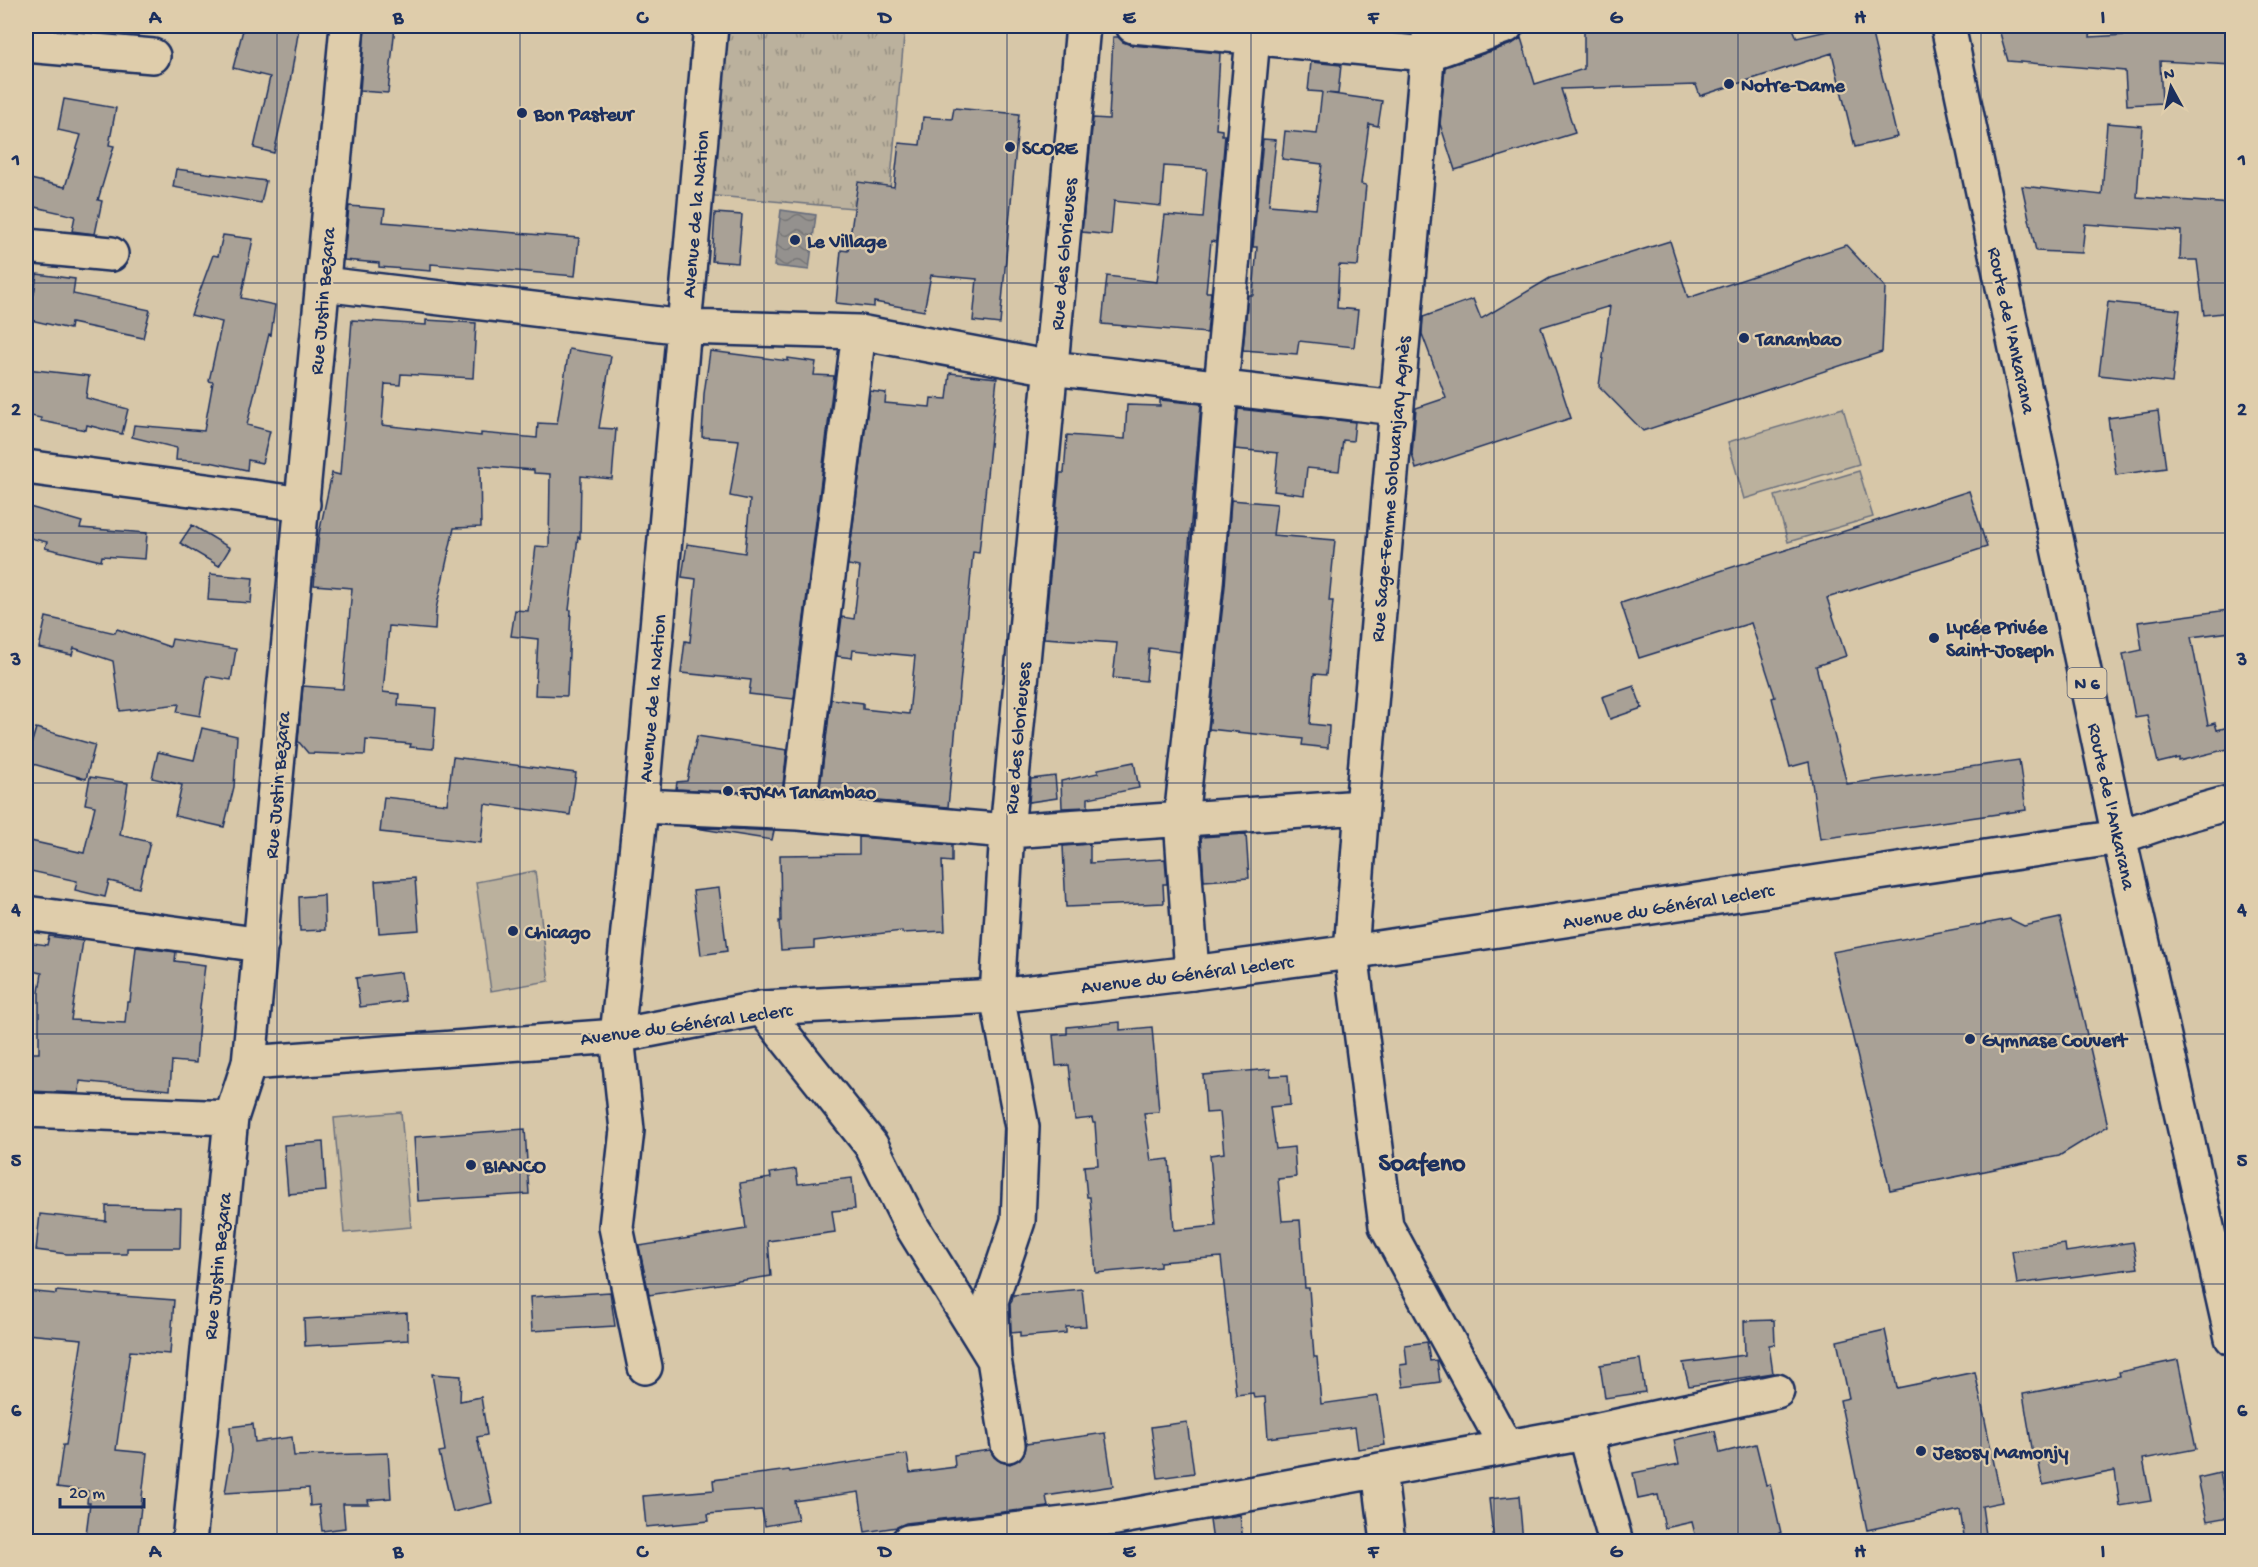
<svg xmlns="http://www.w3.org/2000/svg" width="2258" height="1567" font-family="'Gochi Hand',sans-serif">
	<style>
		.park { fill: url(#park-tufts); stroke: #6b707e; stroke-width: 1.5 }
		.pitch { fill: #bbb19d; stroke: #6b707e; stroke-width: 1.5 }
		.water { fill: url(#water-waves); stroke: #646a7b; stroke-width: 1.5 }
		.building { fill: #a9a196; stroke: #1b2f5e; stroke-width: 1.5 }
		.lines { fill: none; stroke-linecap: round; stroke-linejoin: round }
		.minor-casing { stroke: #1b2f5e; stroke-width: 38 }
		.major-casing { stroke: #1b2f5e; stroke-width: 38 }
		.minor { stroke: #dfcdab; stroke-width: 33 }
		.major { stroke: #dfcdab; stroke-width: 33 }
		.grid { fill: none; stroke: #1b2f5e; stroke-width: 1.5; stroke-opacity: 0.55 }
		.poi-dot { fill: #1b2f5e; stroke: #dfcdab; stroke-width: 2 }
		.labels { text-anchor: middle; stroke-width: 4.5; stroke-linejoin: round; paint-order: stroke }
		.shield { fill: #dfcdab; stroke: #565e75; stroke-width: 1.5 }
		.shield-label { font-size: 18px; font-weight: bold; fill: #1b2f5e }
		.poi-label { font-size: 20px; font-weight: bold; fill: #1b2f5e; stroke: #dfcdab; text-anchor: start }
		.street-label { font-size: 20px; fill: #1b2f5e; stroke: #dfcdab }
		.district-label { font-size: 26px; font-weight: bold; fill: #1b2f5e; stroke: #dfcdab }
		.neatline { fill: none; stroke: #1b2f5e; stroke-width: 2 }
		.grid-label { font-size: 20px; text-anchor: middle; font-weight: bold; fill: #1b2f5e }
	</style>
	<defs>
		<pattern id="park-tufts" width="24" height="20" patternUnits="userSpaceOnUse" patternTransform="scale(1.5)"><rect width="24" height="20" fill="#bbb19d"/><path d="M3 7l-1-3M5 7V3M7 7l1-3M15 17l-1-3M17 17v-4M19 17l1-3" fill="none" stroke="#979083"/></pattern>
		<pattern id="water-waves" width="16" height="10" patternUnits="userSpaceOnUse" patternTransform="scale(1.5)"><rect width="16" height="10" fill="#94918e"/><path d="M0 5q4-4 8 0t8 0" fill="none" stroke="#787777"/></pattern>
	</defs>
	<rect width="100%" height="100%" fill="#d7c7a8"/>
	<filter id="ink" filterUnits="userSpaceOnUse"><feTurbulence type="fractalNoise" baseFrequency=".0167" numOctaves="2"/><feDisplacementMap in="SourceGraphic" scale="12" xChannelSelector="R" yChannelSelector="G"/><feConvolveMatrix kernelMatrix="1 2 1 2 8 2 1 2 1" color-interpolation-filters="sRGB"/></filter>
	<g filter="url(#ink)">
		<path class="park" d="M719 26H905L888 211 704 195Z"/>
		<path class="pitch" d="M1843 408 1859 464 1744 499 1728 442Z
			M1859 471 1873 517 1788 542 1775 496Z
			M535 871 549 981 491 991 476 882Z
			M401 1112 411 1227 344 1233 334 1118Z"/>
		<path class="water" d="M781 210 816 215 809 270 774 266Z"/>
		<path class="building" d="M244 26H264L281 29 282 26 299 28 290 82 274 153 254 148 270 77 233 68Z
			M365 26H395L388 93 360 91Z
			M1584 26H1792L1797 38 1849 26H1870L1897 137 1855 147 1832 53 1700 96 1696 85 1561 89 1575 133 1455 170 1440 124 1445 67 1512 44 1521 38 1535 84 1584 69Z
			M1998 26H2091L2090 37 2199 31 2198 26H2232V65L2160 61 2162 103 2127 105 2125 71 2008 61Z
			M1113 37H1118L1123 42 1131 45 1220 53 1216 129 1222 130V135H1225L1216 242 1211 241 1206 292H1211L1207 333 1102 324 1107 276 1157 282 1165 215 1203 218 1207 169 1164 166 1161 206 1114 201 1111 235 1082 232 1093 118 1109 119Z
			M1311 62 1341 65 1338 94 1326 93 1382 101 1378 126 1369 124 1361 184 1366 185 1358 266 1339 265 1337 308 1358 310 1354 347 1299 341 1297 354 1243 350 1248 295H1253L1257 247H1253L1263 139 1276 140 1269 205 1316 209 1322 164 1282 159 1285 131 1317 134 1322 92 1308 91Z
			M64 99 116 108 109 145 114 146 98 200 102 201 95 234 72 231 75 216 26 205V178L65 187 81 135 58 130Z
			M954 108 1019 114 1000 324 973 321 977 279 931 275 924 311 874 302V307L836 303 841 250 848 251 858 182 894 187 899 143 920 145 923 117 952 119Z
			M2107 123 2142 126 2137 197 2232 204V244L2225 245 2232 312 2204 315 2197 260H2180L2181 231 2085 224 2082 253 2036 251 2022 186 2102 195Z
			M176 169 266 181 261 203 173 187Z
			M349 206 385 209 383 222 579 238 575 276 431 264V271L379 267V263L344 260Z
			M715 213 742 215 738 263 712 261Z
			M223 235 253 239 241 298 275 305 271 335 269 334 247 425 270 431 262 463 248 460 247 470 210 462 176 460 177 448 132 437 134 425 204 431 213 382 209 381 222 322 191 315 213 255 218 256Z
			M1670 241 1688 298 1846 245 1885 287 1882 352 1643 431 1599 386 1610 306 1541 327 1571 418 1416 469 1412 454 1416 408 1446 398 1422 334 1423 317 1473 299 1481 319 1550 278Z
			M37 274 75 279 73 294 150 310 143 338 71 323 70 329 26 319V292L34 294Z
			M2108 302 2180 310 2172 383 2099 375Z
			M352 320 426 325V320L476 323 473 378 401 374 400 385 385 384 382 425 481 436V433L537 438 538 423 557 424 569 349 611 356 599 428 616 429 612 479 581 476 580 538 578 537 569 610H571L567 696 535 695 538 639 511 636 515 610 528 611 536 546 549 547 550 474 534 473V470L480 466 481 527 454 528 436 609 435 630 389 626 383 692 399 694 398 705 436 708 433 749 410 747 411 744 366 740 365 755 308 753 298 741 303 686 343 689 352 588 314 585 319 534 332 473 340 475Z
			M710 351 788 361V358L816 362 814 375 834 376 794 699 749 694 751 680 681 673 685 641 690 642 696 579 682 577 687 544 745 553 750 500 730 496 739 440 702 437 704 394Z
			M26 369 89 376 86 398 128 409 122 434 87 425 86 430 41 421V418L26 415Z
			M950 373 997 378 979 553 973 552 948 807 819 796 831 699 863 703V709L909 714 915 656 853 650 852 658 837 656 842 617 854 619 860 567 848 565 870 391 886 393 885 403 930 407 931 398 947 399Z
			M1160 400 1201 404 1180 652 1149 648 1146 681 1113 678 1117 643 1044 638 1060 473H1064L1067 435 1125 439 1127 405 1160 406Z
			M1238 409 1355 422 1353 441 1343 440 1339 471 1307 468 1304 495 1274 491 1278 453 1235 449Z
			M2158 411 2166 468 2116 475 2108 418Z
			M1969 491 1987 547 1827 598 1846 656 1816 666 1847 784 2019 760 2026 810 1820 839 1809 762 1790 767 1772 698 1775 697 1751 623 1639 658 1621 603Z
			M1231 500 1277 504 1273 535 1335 540 1329 601H1333L1326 675 1314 674 1310 724 1329 726 1328 748 1302 745 1303 739 1209 729 1225 586Z
			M26 506 82 522 80 528 147 533 145 559 102 556 101 561 45 548 47 542 26 537Z
			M192 525 230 548 219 566 180 543Z
			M210 574 253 578 251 603 208 600Z
			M2228 610 2231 632 2191 637 2208 725 2215 723 2217 730 2232 726V748L2179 761V758L2158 763 2147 715 2135 717 2123 654 2142 650 2138 622Z
			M46 617 115 633 117 629 170 647 172 639 236 649 231 680 207 676 200 716 177 712 179 704 120 711 113 661 74 648 72 655 39 648Z
			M1634 686 1642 708 1610 719 1602 697Z
			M36 728 95 745 86 779 26 762Z
			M202 728 237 736 234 787 224 827 175 816 182 785 152 778 158 752 194 760Z
			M697 736 787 750 782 794 676 789 677 782 687 781Z
			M453 757 576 773 570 815 485 804 481 843 380 832 384 797 447 804Z
			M1134 762 1139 788 1088 798V807L1062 808 1061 781 1098 773V769Z
			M1055 776 1057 798 1029 802 1031 779Z
			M90 777 128 783 120 835 150 842 139 888 109 881 105 897 75 890 77 881 26 870V840L84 853 95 806 85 804Z
			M689 827 774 831 772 840Z
			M1246 834 1249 878 1204 881 1201 837Z
			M859 837 952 845V862L942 861 945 931 902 933V931L814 941V948L781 950 779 921H781L780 855 859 854Z
			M1090 844V863L1165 859 1167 884H1163L1164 903 1066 907 1063 846Z
			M415 878 419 930 379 933 375 881Z
			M719 888 727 951 701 955 693 891Z
			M324 895 325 930 300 931 299 897Z
			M2060 918 2108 1126 2059 1156 1890 1190 1832 952 2010 919 2024 926Z
			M49 936 83 941 71 1020 125 1023 127 1002H130L136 947 176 952 175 961 205 965 200 1007 196 1063 172 1061 170 1090 80 1081 79 1093 27 1091 29 1053H39V992L42 973 26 970V942L47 945Z
			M401 972 405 1001 360 1007 356 978Z
			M1120 1022V1030L1152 1027 1159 1112 1144 1113 1151 1161 1169 1159 1174 1230 1216 1226 1210 1155 1224 1153 1220 1112 1206 1113 1203 1075 1270 1069V1076L1288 1075 1290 1105 1270 1107 1276 1149 1294 1147 1296 1177 1278 1179 1282 1221 1300 1220 1305 1288H1309L1314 1357H1317L1321 1404 1378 1396 1385 1445 1358 1449 1355 1427 1268 1438 1265 1397 1254 1398 1253 1393 1236 1395 1221 1257 1160 1262V1267L1096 1273 1090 1197H1087L1084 1166 1098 1165 1095 1123H1093L1092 1118 1075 1120 1069 1065 1056 1066 1053 1035 1067 1034V1027Z
			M525 1129 529 1194 418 1201 414 1137Z
			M323 1142 326 1191 288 1194 284 1145Z
			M796 1169 798 1184 852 1178 855 1209 832 1211 835 1232 768 1241 771 1276 649 1295 639 1246 746 1229 740 1183 771 1178 770 1173Z
			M106 1206 181 1208 180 1248H127V1254H67L36 1250 40 1214 106 1221Z
			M2133 1242 2138 1268 2017 1284 2012 1251 2065 1244 2066 1252Z
			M1082 1289 1086 1326 1066 1327V1333L1020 1337V1332L1011 1333 1010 1304 1012 1301 1013 1295Z
			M26 1291 56 1294V1291L174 1300 170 1354 130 1351 116 1450 147 1453 137 1542H85L90 1503H87L88 1491 57 1487 63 1445H66L82 1339 26 1334Z
			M610 1292 615 1326 532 1331 530 1297Z
			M407 1313 408 1340 305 1346 304 1319Z
			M1774 1320 1775 1344 1769 1345 1773 1373 1689 1386 1683 1363 1745 1355 1744 1321Z
			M1885 1330 1897 1388 1975 1372 2002 1502 1982 1506 1987 1542H1965L1960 1510 1867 1530 1840 1400 1849 1398 1837 1341Z
			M1427 1342 1430 1361 1437 1360 1440 1382 1403 1387 1400 1365 1407 1364 1405 1345Z
			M1640 1359 1645 1392 1605 1398 1600 1365Z
			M2178 1360 2196 1449 2143 1459 2151 1501 2120 1506 2115 1471 2043 1485 2038 1459 2033 1454 2023 1394 2120 1376 2119 1372Z
			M432 1374 461 1376 460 1401 481 1397 487 1435 477 1437 492 1503 453 1512 439 1452 445 1451Z
			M1187 1422 1194 1473 1158 1478 1151 1427Z
			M253 1424 255 1442 292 1437 294 1456 388 1453 391 1498 368 1500 369 1504H343L345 1528 322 1531 319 1505 310 1506 309 1488 225 1493 232 1451 230 1427Z
			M1715 1431 1720 1453 1756 1444 1766 1485 1770 1484 1781 1533 1739 1542H1697L1692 1522 1665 1528 1658 1495 1638 1499 1633 1473 1679 1464 1674 1440Z
			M1105 1433 1113 1486 1046 1496 1048 1507 906 1523 897 1527 865 1532 859 1492 794 1501 798 1520 765 1526 762 1510 708 1514 709 1521 646 1527 643 1496 714 1490 713 1480 789 1470 790 1472 907 1454 910 1473 955 1467 954 1455 990 1450 994 1457 1001 1462 1010 1464 1020 1459 1025 1452 1026 1444Z
			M2220 1473 2229 1517 2207 1521 2198 1478Z
			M1519 1496 1523 1542H1494L1489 1499Z
			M1240 1515 1243 1542H1213L1210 1520Z"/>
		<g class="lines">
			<g class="minor-casing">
				<path id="minor" d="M1133 26 1427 54 1506 26
					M1430 26 1362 807 1351 952 1386 1226 1506 1447
					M26 45 153 56
					M26 246 111 254
					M323 284 684 327 859 332 1051 368 1396 408
					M26 467 303 504
					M641 806 798 813 1007 831 1362 807
					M798 813 859 332
					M26 913 261 945
					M1192 973 1181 819 1206 584 1221 388 1254 26
					M762 1008 871 1145 911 1225 992 1356
					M26 1110 231 1118
					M645 1367 616 1227 627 1130 617 1036 641 806 711 26
					M1585 1433 1616 1542
					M1008 1445 994 1359 991 1301 1018 1221 1022 1127 997 996 1007 831 1083 26
					M1379 1470 1388 1542
					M189 1542 231 1118 249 1063
					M908 1542 1116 1518 1585 1433 1777 1391"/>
			</g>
			<g class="major-casing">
				<path id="major" d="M347 26 249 1063 617 1036 762 1008 997 996 1192 973 1351 952 2119 837 2178 817 2232 802
					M1948 26 2119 837 2232 1338"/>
			</g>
			<use href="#minor" class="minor"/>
			<use href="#major" class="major"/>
		</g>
	</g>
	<path class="grid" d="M277 26V1542M520 26V1542M764 26V1542M1007 26V1542M1251 26V1542M1494 26V1542M1738 26V1542M1981 26V1542M26 283H2232M26 533H2232M26 783H2232M26 1034H2232M26 1284H2232"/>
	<g class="poi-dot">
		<circle cx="1729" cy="84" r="6"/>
		<circle cx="522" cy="113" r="6"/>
		<circle cx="1010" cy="147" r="6"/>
		<circle cx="795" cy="240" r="6"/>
		<circle cx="1744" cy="338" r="6"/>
		<circle cx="1934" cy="638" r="6"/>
		<circle cx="728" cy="791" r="6"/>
		<circle cx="513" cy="931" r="6"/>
		<circle cx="1970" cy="1039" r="6"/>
		<circle cx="471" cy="1165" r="6"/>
		<circle cx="1921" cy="1451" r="6"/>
	</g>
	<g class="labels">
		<rect class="shield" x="2067.5" y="668" width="39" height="30" rx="4.5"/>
		<g class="shield-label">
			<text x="2087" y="689">N 6</text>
		</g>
		<g class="poi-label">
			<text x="1741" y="91">Notre-Dame</text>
			<text x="534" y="120">Bon Pasteur</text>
			<text x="1022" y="154">SCORE</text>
			<text x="807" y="247">Le Village</text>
			<text x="1756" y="345">Tanambao</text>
			<text x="1946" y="633">Lycée Privée<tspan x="1946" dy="23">Saint-Joseph</tspan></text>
			<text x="740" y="798">FJKM Tanambao</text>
			<text x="525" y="938">Chicago</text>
			<text x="1982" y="1046">Gymnase Couvert</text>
			<text x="483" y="1172">BIANCO</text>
			<text x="1933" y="1458">Jesosy Mamonjy</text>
		</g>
		<g class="street-label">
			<text transform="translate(694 214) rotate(-85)" y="7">Avenue de la Nation</text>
			<text transform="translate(1062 254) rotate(-85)" y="7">Rue des Glorieuses</text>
			<text transform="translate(321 301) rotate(-85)" y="7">Rue Justin Bezara</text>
			<text transform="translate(2013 330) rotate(78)" y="7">Route de l'Ankarana</text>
			<text transform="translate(1389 489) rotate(-85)" y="7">Rue Sage-Femme Solowanjary Agnès</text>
			<text transform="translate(651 698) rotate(-85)" y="7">Avenue de la Nation</text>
			<text transform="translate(1016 738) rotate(-85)" y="7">Rue des Glorieuses</text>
			<text transform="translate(276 785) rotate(-85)" y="7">Rue Justin Bezara</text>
			<text transform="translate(2113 806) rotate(78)" y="7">Route de l'Ankarana</text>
			<text transform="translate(1668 905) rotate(-9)" y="7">Avenue du Général Leclerc</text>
			<text transform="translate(1187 973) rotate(-7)" y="7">Avenue du Général Leclerc</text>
			<text transform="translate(686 1023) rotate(-8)" y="7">Avenue du Général Leclerc</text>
			<text transform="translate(216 1266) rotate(-84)" y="7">Rue Justin Bezara</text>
		</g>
		<g class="district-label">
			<text x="1422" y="1170">Soafeno</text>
		</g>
	</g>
	<rect width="2258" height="1567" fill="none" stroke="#dfcdab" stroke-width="66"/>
	<g transform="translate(2171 87) rotate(352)" stroke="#dfcdab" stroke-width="4.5" paint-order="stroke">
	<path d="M0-4.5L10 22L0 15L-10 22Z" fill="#1b2f5e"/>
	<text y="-9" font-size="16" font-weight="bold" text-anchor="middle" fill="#1b2f5e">N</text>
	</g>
	<path d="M60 1498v9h84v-9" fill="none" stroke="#1b2f5e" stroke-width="3"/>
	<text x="69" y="1498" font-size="18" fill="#1b2f5e" stroke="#dfcdab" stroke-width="4.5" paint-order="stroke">20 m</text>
	<rect x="33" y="33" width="2192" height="1501" class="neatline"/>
	<g class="grid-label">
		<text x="155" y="23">A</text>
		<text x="398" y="23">B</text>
		<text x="642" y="23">C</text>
		<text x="885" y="23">D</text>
		<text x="1129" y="23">E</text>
		<text x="1373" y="23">F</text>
		<text x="1616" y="23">G</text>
		<text x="1860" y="23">H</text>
		<text x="2103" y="23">I</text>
		<text x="16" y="165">1</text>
		<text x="2242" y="165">1</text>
		<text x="16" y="415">2</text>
		<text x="2242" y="415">2</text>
		<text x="16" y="665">3</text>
		<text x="2242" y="665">3</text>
		<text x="16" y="915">4</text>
		<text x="2242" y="915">4</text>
		<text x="16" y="1166">5</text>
		<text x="2242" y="1166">5</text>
		<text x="16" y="1416">6</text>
		<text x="2242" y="1416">6</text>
		<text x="155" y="1557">A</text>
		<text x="398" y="1557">B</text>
		<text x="642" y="1557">C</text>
		<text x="885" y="1557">D</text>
		<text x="1129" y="1557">E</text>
		<text x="1373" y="1557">F</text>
		<text x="1616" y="1557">G</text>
		<text x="1860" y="1557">H</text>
		<text x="2103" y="1557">I</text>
	</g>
</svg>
